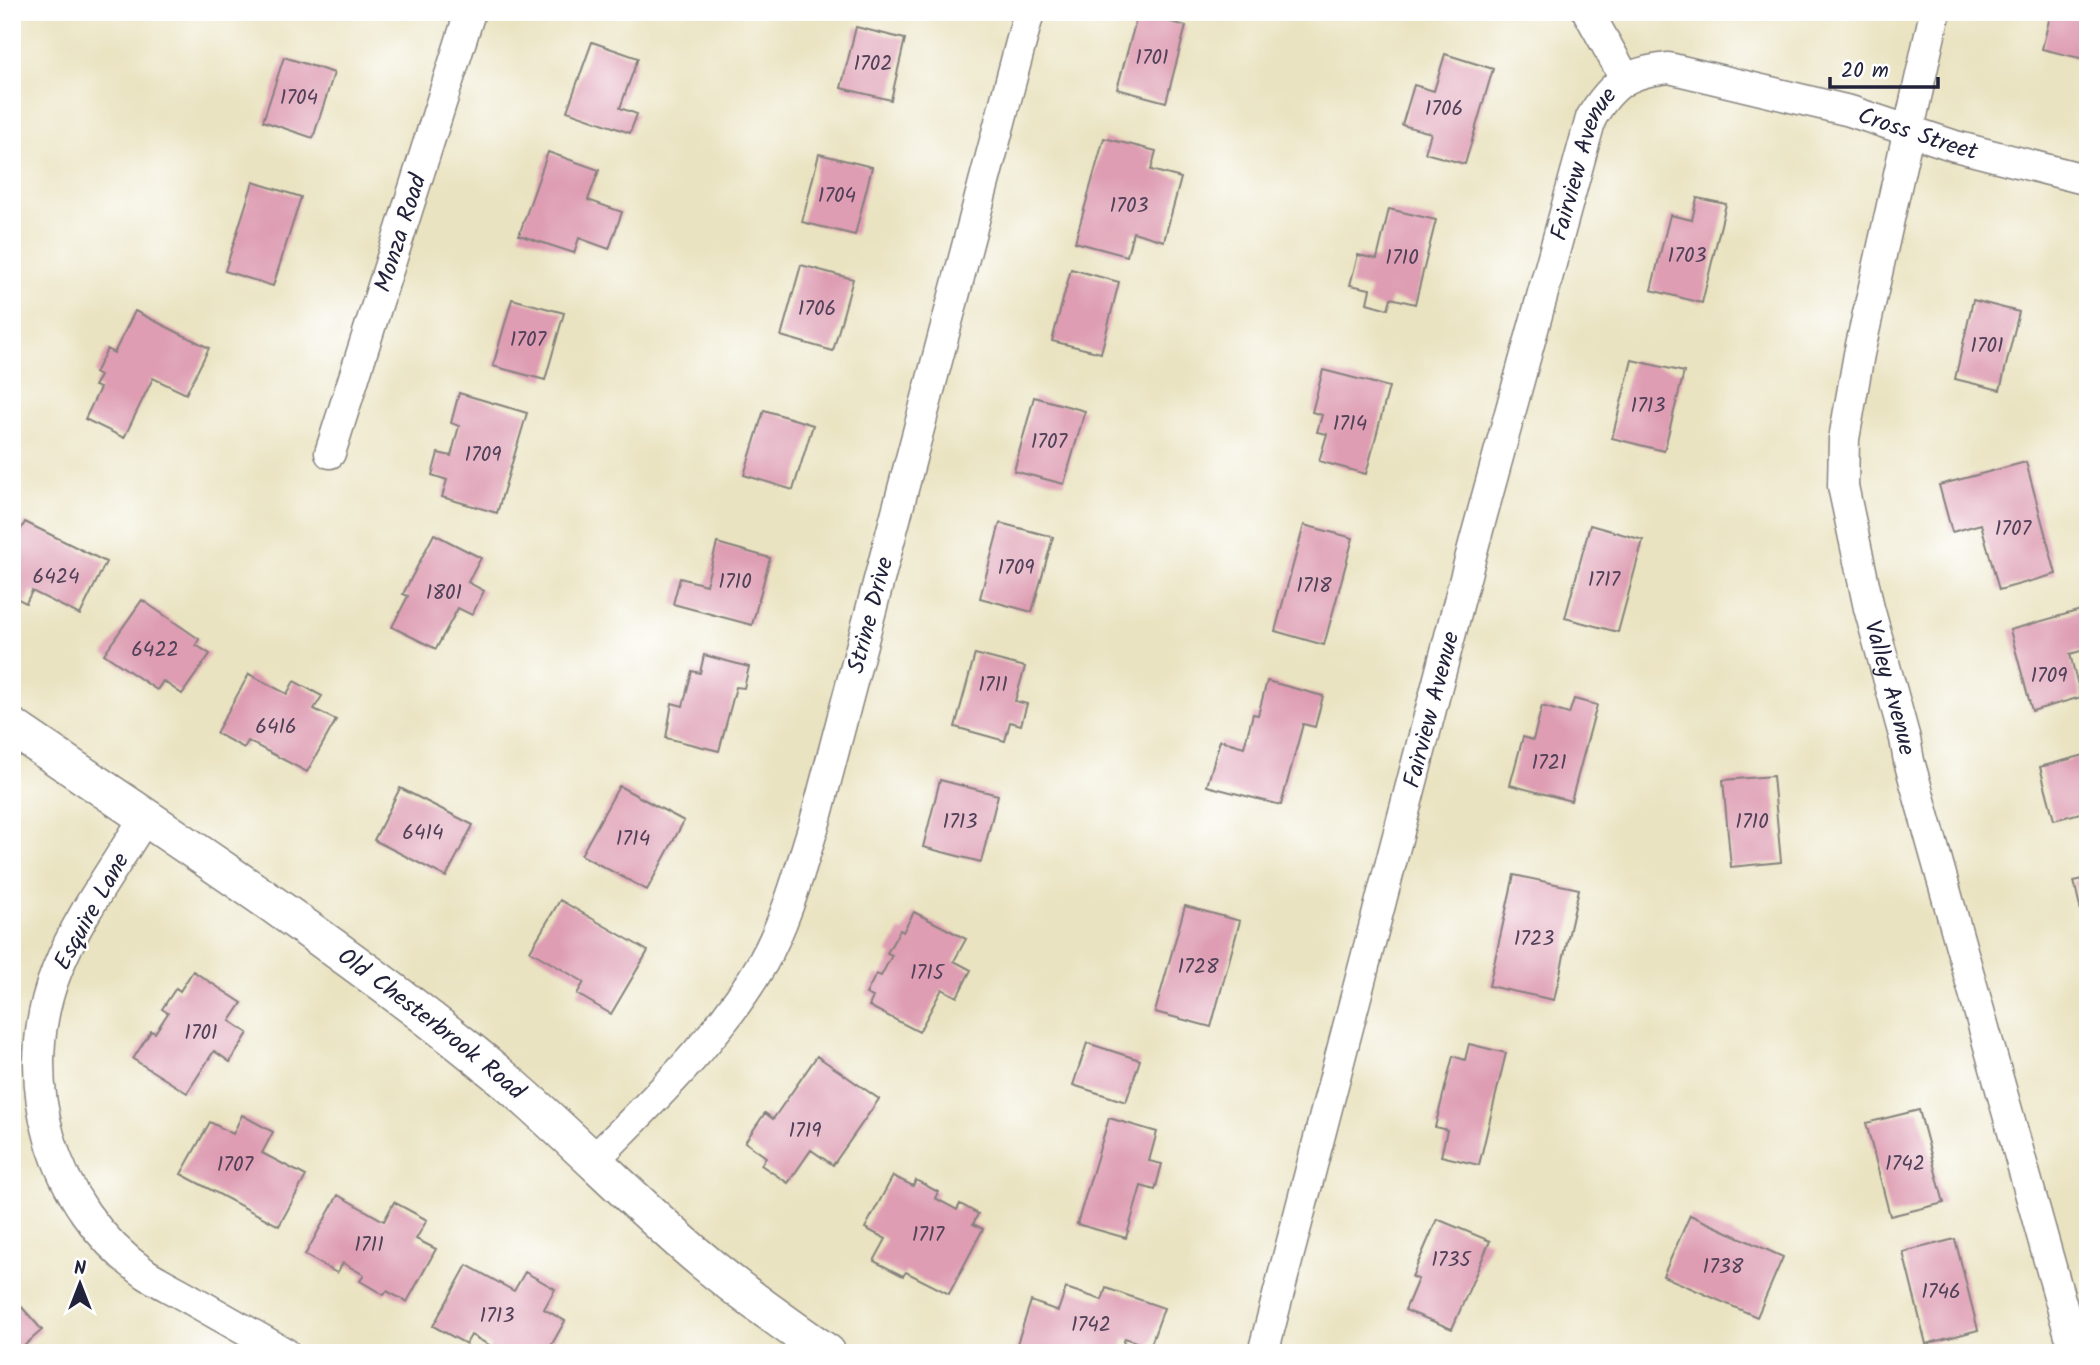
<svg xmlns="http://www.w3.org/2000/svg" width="2100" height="1365" font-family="Kalam,sans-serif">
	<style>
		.building { fill: #de9db2 }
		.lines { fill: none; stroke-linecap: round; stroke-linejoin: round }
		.minor-casing { stroke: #86827e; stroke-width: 33 }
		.tertiary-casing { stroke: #86827e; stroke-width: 40 }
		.minor { stroke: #fff; stroke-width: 30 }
		.tertiary { stroke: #fff; stroke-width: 37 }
		.labels { text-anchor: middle; stroke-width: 5; stroke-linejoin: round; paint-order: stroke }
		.number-label { font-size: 21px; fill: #514159 }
		.street-label { font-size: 24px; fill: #22223b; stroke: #fff }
	</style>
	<rect width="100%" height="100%" fill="#fff"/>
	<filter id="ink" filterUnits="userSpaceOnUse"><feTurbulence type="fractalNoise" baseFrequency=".0143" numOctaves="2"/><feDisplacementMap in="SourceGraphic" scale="14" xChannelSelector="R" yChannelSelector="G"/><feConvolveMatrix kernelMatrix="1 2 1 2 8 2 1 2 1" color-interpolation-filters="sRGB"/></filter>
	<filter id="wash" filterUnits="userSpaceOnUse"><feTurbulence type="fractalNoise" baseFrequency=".00686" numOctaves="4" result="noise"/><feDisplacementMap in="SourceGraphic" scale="28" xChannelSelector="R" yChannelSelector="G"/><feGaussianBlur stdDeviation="1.57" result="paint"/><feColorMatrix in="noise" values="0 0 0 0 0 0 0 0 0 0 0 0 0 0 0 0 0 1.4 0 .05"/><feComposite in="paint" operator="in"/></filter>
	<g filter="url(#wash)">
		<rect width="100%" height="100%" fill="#eae3c1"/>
		<g id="blocks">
			<path class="building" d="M2051 12H2088V60L2042 49Z
				M1138 13 1186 26 1166 102 1117 89Z
				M856 27 905 39 891 100 841 88Z
				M592 42 638 58 620 108 637 114 630 133 567 111Z
				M1445 54 1493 69 1465 164 1425 153 1431 133 1402 125 1414 85 1434 91Z
				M284 57 334 73 313 138 263 121Z
				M1104 138 1156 151 1151 170 1181 178 1164 241 1133 232 1127 256 1075 242Z
				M548 152 599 170 588 200 622 212 609 249 579 238 574 253 519 235Z
				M819 154 872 167 855 235 802 222Z
				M253 182 301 197 273 286 225 271Z
				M1697 198 1726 204 1702 303 1651 290 1670 215 1692 220Z
				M1389 209 1436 220 1415 304 1391 298 1388 309 1367 303 1370 289 1350 285 1358 255 1377 259Z
				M801 265 853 279 833 351 781 336Z
				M1071 269 1119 282 1101 353 1052 341Z
				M512 299 564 313 545 380 493 366Z
				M1973 300 2019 312 2000 390 1955 379Z
				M135 311 209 348 186 394 153 378 124 438 85 419 100 388 94 386 100 376 95 373 107 349 114 353Z
				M1632 360 1684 372 1664 451 1612 438Z
				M1323 370 1389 387 1366 474 1319 461 1327 434 1317 432 1322 415 1312 412Z
				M459 393 527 413 497 513 442 497 447 480 432 475 438 453 451 456 459 426 451 423Z
				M1034 397 1085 411 1064 484 1014 471Z
				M764 410 813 425 793 490 744 475Z
				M2026 462 2056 574 1999 590 1981 524 1952 532 1939 485Z
				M25 522 106 562 80 615 32 591 26 603 12 596V546Z
				M1000 523 1053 537 1032 612 980 598Z
				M1304 525 1353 538 1324 645 1275 631Z
				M1590 525 1643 540 1618 632 1565 618Z
				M434 534 481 558 468 582 484 591 472 615 458 608 436 649 392 627 408 596 403 594Z
				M717 543 770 558 752 625 673 604 680 578 706 585Z
				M142 600 199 639 196 645 210 654 182 694 163 681 157 690 104 654Z
				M2081 610 2088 634V649L2070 654 2081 697 2032 711 2010 630Z
				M975 654 1025 667 1015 701 1027 704 1021 725 1010 722 1005 741 955 727Z
				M704 655 749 667 744 688 736 687 719 751 666 738 672 703 683 706 692 671 700 673Z
				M249 674 287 694 294 681 322 696 314 709 336 720 307 772 248 741 244 748 216 733Z
				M1267 681 1323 696 1315 727 1303 724 1281 805 1207 786 1220 740 1244 747 1253 714 1258 715Z
				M1574 699 1597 705 1571 801 1510 785 1523 737 1533 740 1542 706 1569 714Z
				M2088 754V811L2054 820 2040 767Z
				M1773 776 1781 862 1731 867 1723 780Z
				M940 780 998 795 981 862 923 847Z
				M619 786 684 821 647 890 581 855Z
				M400 788 473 825 446 877 374 840Z
				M1514 875 1579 889 1554 1000 1489 986Z
				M2088 878V937H2087L2074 881Z
				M560 900 648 951 611 1014 577 994 584 982 530 951Z
				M1185 906 1240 921 1211 1027 1155 1012Z
				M914 912 966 939 954 961 971 970 957 997 942 989 919 1032 869 1006 873 997 866 994 876 974 881 976 892 955 887 953 900 930 903 932Z
				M193 971 242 1003 230 1021 248 1033 230 1062 214 1051 187 1093 133 1059 151 1031 155 1033 168 1013 162 1009 176 988 180 991Z
				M1087 1043 1140 1060 1126 1102 1073 1085Z
				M1469 1044 1506 1053 1479 1165 1441 1156 1447 1130 1435 1127 1453 1056 1465 1060Z
				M817 1056 879 1099 833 1165 811 1150 788 1183 761 1165 766 1157 745 1142 765 1113 773 1119Z
				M1919 1110 1944 1203 1890 1216 1866 1123Z
				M242 1115 273 1132 262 1153 306 1176 279 1226 181 1174 210 1122 233 1134Z
				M1109 1118 1157 1132 1149 1161 1162 1164 1155 1190 1141 1186 1126 1238 1077 1224Z
				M893 1176 913 1186 916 1180 938 1192 935 1198 957 1210 960 1204 978 1214 973 1224 983 1229 949 1294 906 1272 903 1276 874 1261 886 1239 865 1228Z
				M338 1195 384 1221 394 1202 427 1220 416 1239 436 1249 407 1302 387 1291 384 1295 360 1281 364 1275 343 1263 337 1273 305 1255Z
				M1690 1215 1783 1257 1757 1317 1663 1276Z
				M1437 1219 1490 1241 1452 1329 1405 1310 1418 1279 1412 1277Z
				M1955 1239 1978 1330 1926 1344 1903 1252Z
				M467 1265 514 1291 525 1272 555 1289 544 1309 565 1321 547 1353H489L491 1346 471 1335 466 1344 433 1326Z
				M1066 1288 1102 1300 1106 1288 1164 1308 1150 1347 1125 1338 1122 1348 1110 1353H1014L1031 1301 1058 1311Z
				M12 1296 42 1330 16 1353H12Z"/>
		</g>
	</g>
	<g filter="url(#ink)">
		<use href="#blocks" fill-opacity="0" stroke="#86827e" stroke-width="2"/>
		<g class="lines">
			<g class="minor-casing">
				<g id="minor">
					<path d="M1588 12 1625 78"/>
					<path id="s1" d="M1935 12 1859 354 1844 439 1843 486 1869 608 1905 739 1909 761 2075 1353"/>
					<path id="s2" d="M330 453 470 12"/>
					<path d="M145 817C115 867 78 916 57 970 14 1077 50 1207 146 1274 160 1283 177 1291 192 1300 223 1318 254 1335 285 1353"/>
					<path id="s3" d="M594 1160C655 1098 719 1038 763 962 787 919 800 869 815 822L1029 12"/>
					<path id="s4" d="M1263 1353 1474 544 1591 118C1612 83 1628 72 1669 68L1850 111 1955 146 2088 180"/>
				</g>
			</g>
			<g class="tertiary-casing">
				<g id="tertiary">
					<path id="s5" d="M12 727C165 831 321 932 465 1047 541 1107 608 1177 680 1241 726 1282 777 1318 827 1353"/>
				</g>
			</g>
			<use href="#minor" class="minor"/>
			<use href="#tertiary" class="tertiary"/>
		</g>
	</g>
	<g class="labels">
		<g class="number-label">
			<text x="1152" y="64">1701</text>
			<text x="873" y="70">1702</text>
			<text x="299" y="104">1704</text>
			<text x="1444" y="115">1706</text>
			<text x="837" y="202">1704</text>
			<text x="1129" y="212">1703</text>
			<text x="1687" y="262">1703</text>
			<text x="1402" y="264">1710</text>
			<text x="817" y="315">1706</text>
			<text x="528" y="346">1707</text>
			<text x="1987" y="352">1701</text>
			<text x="1648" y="412">1713</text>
			<text x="1350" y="430">1714</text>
			<text x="1049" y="448">1707</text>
			<text x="483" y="461">1709</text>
			<text x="2013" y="535">1707</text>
			<text x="1016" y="574">1709</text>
			<text x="56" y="583">6424</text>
			<text x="1604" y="586">1717</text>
			<text x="735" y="588">1710</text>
			<text x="1314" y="592">1718</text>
			<text x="444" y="599">1801</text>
			<text x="155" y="656">6422</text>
			<text x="2049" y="682">1709</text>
			<text x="993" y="691">1711</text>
			<text x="276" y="733">6416</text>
			<text x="1549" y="769">1721</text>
			<text x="960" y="828">1713</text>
			<text x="1752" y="828">1710</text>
			<text x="423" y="839">6414</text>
			<text x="633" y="845">1714</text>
			<text x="1534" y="945">1723</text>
			<text x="1198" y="973">1728</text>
			<text x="927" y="979">1715</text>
			<text x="201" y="1039">1701</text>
			<text x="805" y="1137">1719</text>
			<text x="1905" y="1170">1742</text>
			<text x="235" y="1171">1707</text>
			<text x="928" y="1241">1717</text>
			<text x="369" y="1251">1711</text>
			<text x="1451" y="1266">1735</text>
			<text x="1723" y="1273">1738</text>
			<text x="1941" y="1298">1746</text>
			<text x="497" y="1322">1713</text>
			<text x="1091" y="1331">1742</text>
		</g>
		<g class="street-label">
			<text dy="8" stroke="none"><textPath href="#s4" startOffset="1633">Cross Street</textPath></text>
			<text dy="8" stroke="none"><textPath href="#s4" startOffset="1232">Fairview Avenue</textPath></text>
			<text dy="8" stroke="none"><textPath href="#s2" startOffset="231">Monza Road</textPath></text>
			<text dy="8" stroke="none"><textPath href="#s3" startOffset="625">Strine Drive</textPath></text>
			<text dy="8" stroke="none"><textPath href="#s1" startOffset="691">Valley Avenue</textPath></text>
			<text dy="8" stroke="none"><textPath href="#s4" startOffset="665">Fairview Avenue</textPath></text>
			<text transform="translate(91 911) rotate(-61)" y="8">Esquire Lane</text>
			<text dy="8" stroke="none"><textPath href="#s5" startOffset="514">Old Chesterbrook Road</textPath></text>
		</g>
	</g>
	<rect width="2100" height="1365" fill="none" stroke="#fff" stroke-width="42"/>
	<g transform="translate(80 1284)" stroke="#ffffff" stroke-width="5" paint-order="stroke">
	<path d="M0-5L12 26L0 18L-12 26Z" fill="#22223b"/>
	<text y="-10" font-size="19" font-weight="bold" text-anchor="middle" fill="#22223b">N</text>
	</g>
	<path d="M1830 77v10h108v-10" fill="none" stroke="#22223b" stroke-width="3.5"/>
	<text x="1841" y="77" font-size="21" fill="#22223b" stroke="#ffffff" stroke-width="5" paint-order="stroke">20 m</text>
</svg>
